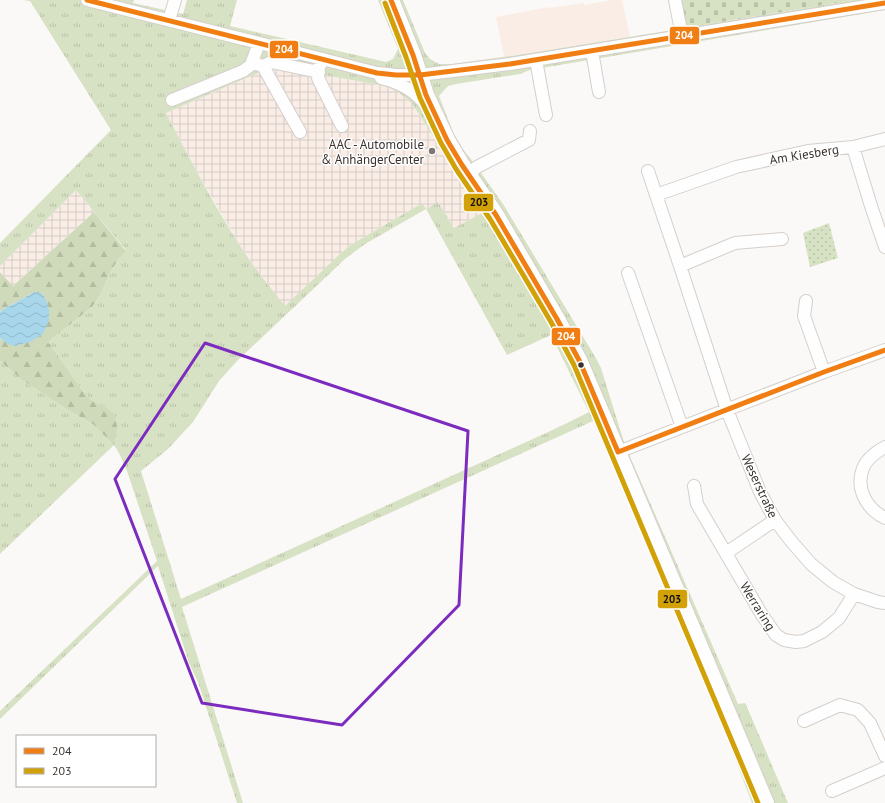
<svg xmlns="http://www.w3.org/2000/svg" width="885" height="803" font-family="'PT Sans',sans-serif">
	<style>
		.built { fill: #f9ede6 }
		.industrial { fill: url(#industrial-grid) }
		.grass { fill: url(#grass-tufts); fill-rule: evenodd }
		.forest { fill: url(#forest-firs) }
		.cemetery { fill: url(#cemetery-stones) }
		.park { fill: url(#park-dots) }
		.water { fill: url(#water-waves) }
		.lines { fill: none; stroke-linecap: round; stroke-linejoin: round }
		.minor-casing { stroke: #d4cfcb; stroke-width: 14 }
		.major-casing { stroke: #d4cfcb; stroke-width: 18 }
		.minor { stroke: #fefefe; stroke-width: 12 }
		.major { stroke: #fefefe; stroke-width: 16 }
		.bus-1-casing { stroke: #fff; stroke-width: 8 }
		.bus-2-casing { stroke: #fff; stroke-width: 8 }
		.bus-1 { stroke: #f07e12; stroke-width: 5 }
		.bus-2 { stroke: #d1a107; stroke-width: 5 }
		.marked { fill: none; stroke: #7b2cbf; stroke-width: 3; stroke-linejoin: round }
		.poi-dot { fill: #7e7874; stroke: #fff; stroke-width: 1.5 }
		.bus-dot { fill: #3b322d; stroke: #fff; stroke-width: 1.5 }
		.labels { text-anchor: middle; stroke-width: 3; stroke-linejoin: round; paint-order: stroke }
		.poi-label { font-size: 13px; fill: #3b322d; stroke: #fff; text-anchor: end }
		.street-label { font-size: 13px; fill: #3b322d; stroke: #fff }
		.line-badge { stroke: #fff; stroke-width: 1.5 }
		.badge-label { font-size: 11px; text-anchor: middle; font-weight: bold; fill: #fff }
		.pale-badge-label { font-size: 11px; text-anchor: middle; font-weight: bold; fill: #111 }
	</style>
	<defs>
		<pattern id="industrial-grid" width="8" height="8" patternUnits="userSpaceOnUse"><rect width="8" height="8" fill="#f9ede6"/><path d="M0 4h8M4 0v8" fill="none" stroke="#d6ccc6"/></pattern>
		<pattern id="grass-tufts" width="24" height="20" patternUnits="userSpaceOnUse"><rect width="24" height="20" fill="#d7e1c3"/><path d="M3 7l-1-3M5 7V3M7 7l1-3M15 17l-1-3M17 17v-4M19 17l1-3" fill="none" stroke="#b9c2a8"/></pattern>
		<pattern id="forest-firs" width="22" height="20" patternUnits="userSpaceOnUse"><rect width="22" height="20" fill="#cfdaba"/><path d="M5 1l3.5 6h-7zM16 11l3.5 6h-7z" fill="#b3bca0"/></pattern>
		<pattern id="cemetery-stones" width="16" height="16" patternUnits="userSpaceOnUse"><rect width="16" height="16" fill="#d7e1c3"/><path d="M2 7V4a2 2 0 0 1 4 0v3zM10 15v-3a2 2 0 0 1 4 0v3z" fill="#b9c2a8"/></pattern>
		<pattern id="park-dots" width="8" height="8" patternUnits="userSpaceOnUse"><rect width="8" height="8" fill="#d7e1c3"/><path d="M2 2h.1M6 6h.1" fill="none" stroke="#b9c2a8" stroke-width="1.8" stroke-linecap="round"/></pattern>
		<pattern id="water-waves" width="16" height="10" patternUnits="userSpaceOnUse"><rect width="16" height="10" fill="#a8d6ea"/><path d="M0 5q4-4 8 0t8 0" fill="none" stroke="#92b8c9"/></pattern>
	</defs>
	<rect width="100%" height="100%" fill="#fbf9f7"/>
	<path class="built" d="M612 0H622L630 37 504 57 496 17 549 7V8L584 3V5Z"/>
	<path class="industrial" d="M274 66 385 86 392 88 407 98 413 105 456 172 484 212 454 228 438 202 426 209 419 205 352 244 341 253 285 307 257 270 239 244 197 172 166 113Z
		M76 190 94 212 13 286 0 272V266Z"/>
	<path class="grass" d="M23 0H134L133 3 183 14 187 0H237L230 26 386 62 393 59 398 49 378 0H403L425 53 430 59 439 64H452L518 55 685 28 853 0H885V10L530 70 520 74 456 84 448 86 439 96 457 142 474 163 503 204 597 360 601 368 623 439 631 459 738 704 745 703 747 707 788 803H752L705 680 606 448 593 421 182 607 243 803H237L198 682 189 663 158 566 0 719V711L157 561 127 471 119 453 114 445 0 554V361L22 380 63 407 94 425 114 444 105 406 94 402 86 395 48 342 92 307 99 297 111 271 118 258 126 250 76 190 0 266V243L111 130 30 1ZM274 66 385 86C396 90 405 96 413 105L456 172 484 212 454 228 438 202 426 209 422 203 419 205 352 244 341 253 285 306C269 286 253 266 239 244 212 202 189 157 166 113ZM426 209 507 355 551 335 589 412 567 423 546 433 181 599 141 471 168 449 193 422 219 381 238 360 345 259 365 244Z"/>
	<path class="forest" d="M94 212 126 251 118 259 111 271 99 297 92 307 48 342 86 395 94 402 105 406 115 416 117 426 114 445 94 425 63 407 22 380 0 361V338L2 340 34 292 15 303 5 308 0 312V272L13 286Z"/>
	<path class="cemetery" d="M679 0H853L685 28Z"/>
	<path class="park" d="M829 223 838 258 810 267 803 233Z"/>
	<path class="water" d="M34 292 41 293 45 298 47 303 49 310V320L43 334 30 342 15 346 8 344 0 338V312L5 308 15 303Z"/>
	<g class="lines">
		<g class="minor-casing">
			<path id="minor" d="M87 0 291 51 296 54
				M675 0 682 36
				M169 20 175 0
				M291 51 377 73 396 75H420L510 64 885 3
				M592 51 599 92
				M323 59 319 67 318 78 342 126
				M536 60 546 115
				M256 64 263 66 271 62 319 72
				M263 66 300 132
				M381 78C401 83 416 91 428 108
				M172 100 243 71 251 65 259 43
				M853 147 885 139
				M648 171 680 266 727 410 760 492 775 520 791 541 811 564 833 582 854 594 878 602 885 603
				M468 174 477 167 529 140 530 131
				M656 195 736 167 808 151 853 147 871 206 885 247
				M680 266 735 243 782 239
				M628 273 682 427
				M806 301 804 316 824 372
				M885 447C876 452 867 458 863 468 855 489 867 509 885 518
				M618 452 824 372 885 350
				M694 486 697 504 762 615 776 635 784 640 796 642 804 641 822 632 839 618 854 594
				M726 553 775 520
				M804 721 840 705 858 710 870 723 885 756
				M832 791 885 768"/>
		</g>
		<g class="major-casing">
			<path id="major" d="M391 0 413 55 426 95 447 140 462 165 496 215 557 319 580 362 766 803"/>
		</g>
		<use href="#minor" class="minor"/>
		<use href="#major" class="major"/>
		<g class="bus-1-casing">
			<path id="bus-1" d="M87 0 377 73 396 75H420L510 64 885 3
				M391 0 413 55 426 95 447 140 462 165 496 215 557 319 580 362 618 452
				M618 452 824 372 885 350"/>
		</g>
		<g class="bus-2-casing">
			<path id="bus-2" d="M385 3 406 57 420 98 441 143 456 169 490 219 551 322 574 365 758 803"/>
		</g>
		<use href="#bus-1" class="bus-1"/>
		<use href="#bus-2" class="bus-2"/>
	</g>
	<path class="marked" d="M205 343 468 431 459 605 342 725 202 703 115 479Z"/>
	<circle class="poi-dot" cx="432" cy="151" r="4"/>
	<circle class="bus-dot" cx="581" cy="365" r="3.5"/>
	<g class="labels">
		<g class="poi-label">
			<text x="424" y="149">AAC - Automobile<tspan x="424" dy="15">&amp; AnhängerCenter</tspan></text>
		</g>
		<g class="street-label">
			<text transform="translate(804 154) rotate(-9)" y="5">Am Kiesberg</text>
			<text transform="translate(760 486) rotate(65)" y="5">Weserstraße</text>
			<text transform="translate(758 606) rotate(58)" y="5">Werraring</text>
		</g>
	</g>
	<g class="line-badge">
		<rect x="669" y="26" width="31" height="19" rx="4" fill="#f07e12"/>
		<rect x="269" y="40" width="30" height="19" rx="4" fill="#f07e12"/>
		<rect x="463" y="193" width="31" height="19" rx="4" fill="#d1a107"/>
		<rect x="551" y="327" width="30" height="19" rx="4" fill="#f07e12"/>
		<rect x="657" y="589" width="31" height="20" rx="4" fill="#d1a107"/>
	</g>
	<g class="badge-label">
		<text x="684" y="39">204</text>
		<text x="284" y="53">204</text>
		<text x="566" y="340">204</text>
	</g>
	<g class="pale-badge-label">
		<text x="479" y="206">203</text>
		<text x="672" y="603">203</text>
	</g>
	<rect x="16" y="735" width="140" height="52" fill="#ffffff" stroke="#b1adab"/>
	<rect x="24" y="748" width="20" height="6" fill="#f07e12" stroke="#b1adab"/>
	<text x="52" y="755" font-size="12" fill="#3b322d">204</text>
	<rect x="24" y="768" width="20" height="6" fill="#d1a107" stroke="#b1adab"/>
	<text x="52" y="775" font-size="12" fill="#3b322d">203</text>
</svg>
